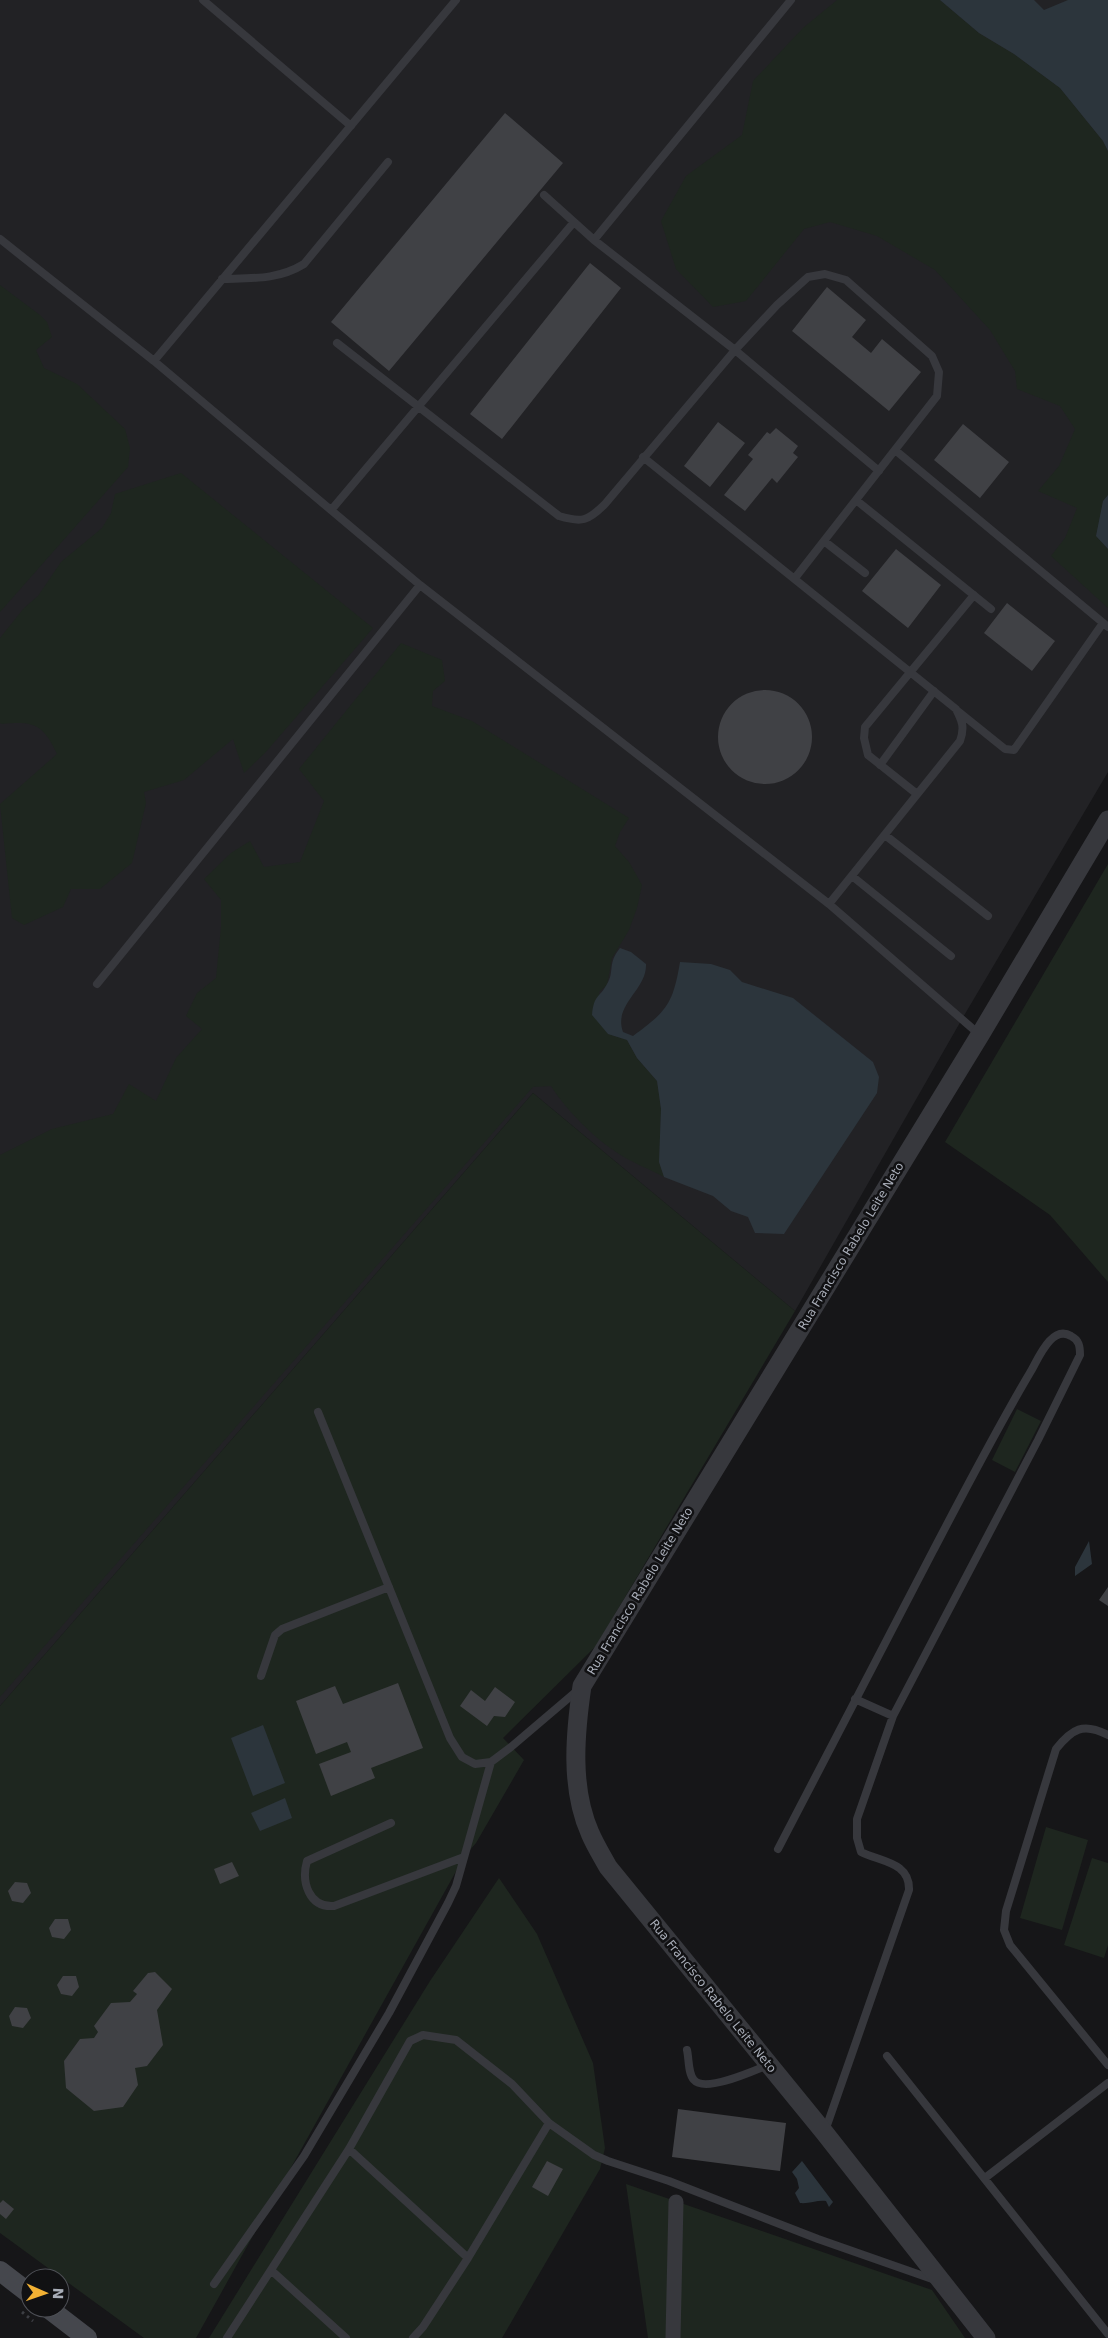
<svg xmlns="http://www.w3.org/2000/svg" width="1108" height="2338" font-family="'DejaVu Sans',sans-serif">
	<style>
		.built { fill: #222225 }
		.green { fill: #1e261f }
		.water { fill: #2c353c }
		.building { fill: #404145 }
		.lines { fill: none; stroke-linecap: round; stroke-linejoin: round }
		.path { stroke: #3d3f44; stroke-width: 3; stroke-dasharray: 2.5 4; stroke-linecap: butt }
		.service { stroke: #37383d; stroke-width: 8 }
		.minor { stroke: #37383d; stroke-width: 15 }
		.tertiary { stroke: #37383d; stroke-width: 19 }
		.secondary { stroke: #45474d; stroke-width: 20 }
		.labels { text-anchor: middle; stroke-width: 5; stroke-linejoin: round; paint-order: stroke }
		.street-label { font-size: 12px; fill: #a8adb8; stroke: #111113 }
	</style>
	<rect width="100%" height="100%" fill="#161618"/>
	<path class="built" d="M0 0H1108V772L962 1019 795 1311 533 1093 0 1706Z"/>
	<path class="green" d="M837 0H940L979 33 1014 54 1060 88 1103 141 1108 151V495L1103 501 1096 536 1108 549V608L1051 556 1065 538 1077 508 1038 491 1059 466 1075 429 1060 406 1017 389 1015 371 990 330 935 270 877 236 830 222 804 229 746 301 713 307 676 269 661 221 686 176 742 135 753 81 803 28Z
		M0 285 40 315 47 322 52 337 36 350 44 368 77 384 125 429 130 448 128 467 0 612Z
		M181 473 373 628 265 753 244 773 233 739 184 780 144 792 146 803 132 863 100 889H71L63 907 24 925 12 918 0 804 57 754C43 724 34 721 2 724L0 723V638L24 608 38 596 61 562 102 528 111 513 115 494Z
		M401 643 442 660 445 681 433 691 432 706 472 721 629 818 620 832 615 846 629 862 642 885 637 908 629 930 612 958 607 985 599 992 608 1034 627 1040 637 1058 657 1081 661 1109 659 1162 664 1177C649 1169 633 1163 619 1154 594 1138 567 1111 551 1086L533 1087 0 1697V1155L52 1129 113 1114 129 1084 156 1101 176 1058 202 1029 186 1016 197 993 216 978 221 927V900L204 879 231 853 250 841 264 867 300 862 324 801 299 769Z
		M1108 864V1282L1050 1215 945 1142Z
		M533 1093 795 1311 596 1646 503 1738 524 1760 476 1843 464 1857 196 2338H144L0 2233V1706Z
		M1017 1409 1041 1421 1015 1472 992 1460Z
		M1046 1827 1088 1840 1062 1930 1020 1918Z
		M1092 1858 1108 1863V1945L1104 1958 1064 1945Z
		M499 1878 537 1934 593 2063 605 2148 600 2169 502 2338H209L430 1981Z
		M626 2184 932 2290 965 2338H648Z"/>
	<path class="water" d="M940 0H1034L1044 10 1068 0H1108V151L1103 141 1060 88 1014 54 979 33Z
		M1108 495V549L1096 536 1103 501Z
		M620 948 631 952 646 964C647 990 613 1004 623 1032L633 1036C667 1011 673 1004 680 962L711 964 730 970 742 982 793 998 873 1062 879 1077 877 1093 784 1234 755 1233 748 1217 731 1211 713 1196 664 1177 659 1162 661 1109 657 1081 637 1058 627 1040 608 1034 592 1015C594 994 599 999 607 984 615 971 607 964 620 948Z
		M1089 1541 1092 1564 1075 1576V1567Z
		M263 1725 285 1783 253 1796 231 1738Z
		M285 1798 292 1818 260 1831 251 1813Z
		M802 2161 833 2202 829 2207 826 2201C817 2200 809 2204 800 2203L795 2193 799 2188 797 2179 792 2172Z"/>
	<path class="building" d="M505 113 563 163 389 371 331 322Z
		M590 263 621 288 502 439 470 414Z
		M827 287 866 320 852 337 871 353 882 339 921 372 889 411 792 331Z
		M718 422 745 443 710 487 684 466Z
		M963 424 1009 462 980 498 934 460Z
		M776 428 798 446 793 453 798 457 777 483 772 478 745 511 724 495 753 459 748 455 767 432 770 434Z
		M896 549 941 585 908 628 862 591Z
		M1007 603 1055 641 1032 671 984 633Z
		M718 737a47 47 0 1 1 94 0a47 47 0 1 1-94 0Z
		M1108 1587V1606L1099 1600Z
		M398 1683 423 1748 371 1768 375 1778 331 1796 319 1764 351 1752 347 1742 316 1754 296 1701 335 1686 343 1704Z
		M495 1687 515 1702 505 1717 494 1716 487 1726 460 1706 471 1690 485 1701Z
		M232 1862 239 1876 220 1884 214 1869Z
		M15 1882 27 1883 31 1893 23 1903 12 1901 8 1891Z
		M55 1919H68L71 1930 64 1939 52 1937 49 1928Z
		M155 1972 172 1989 157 2010 163 2045 147 2066 135 2068 138 2085 123 2107 94 2111 66 2088 64 2061 80 2039 94 2038 98 2032 94 2026 111 2003 130 2002 137 1994 133 1991 148 1973Z
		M63 1976H76L79 1987 72 1996 61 1994 57 1985Z
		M15 2007 27 2008 31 2018 23 2028 12 2026 9 2016Z
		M678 2109 786 2123 780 2171 672 2157Z
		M547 2161 563 2169 548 2196 532 2187Z
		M3 2200 14 2209 6 2219 0 2214V2203Z"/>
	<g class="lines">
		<path class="path" d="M22 2312 33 2321"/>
		<path class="service" d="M203 0 351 126
			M544 195 594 240 735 350 879 471
			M0 239 154 361 420 585 829 904 980 1035
			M594 240 791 0
			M222 279C252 278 278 280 304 264L388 162
			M337 343 559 516C582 523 588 521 605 504L735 350 777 305 808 277 825 274 846 280 932 356 939 372 937 396 795 578
			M154 361 456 0
			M895 450 1108 627
			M643 457 956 709C962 721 965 727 960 741L829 904
			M856 500 991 609
			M332 509 574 222
			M824 541 865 573
			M959 712 1005 749 1014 750 1103 623
			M880 765 934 691
			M917 794 868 755 864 738 865 727 974 595
			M885 835 988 916
			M852 876 951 956
			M97 984 420 585
			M318 1412 450 1738 462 1757 475 1764 491 1762 511 1747 578 1690
			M261 1676 275 1635 282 1629 389 1587
			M855 1699 893 1716
			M1108 1735C1083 1722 1072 1729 1056 1749L1006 1911 1004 1930 1010 1945 1108 2065
			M391 1823 307 1861C301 1882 309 1908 334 1906L464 1857
			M778 1849C829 1749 881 1650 933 1551 965 1490 996 1430 1031 1371 1038 1359 1052 1324 1071 1336 1079 1340 1080 1346 1080 1355L1038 1440 893 1716 857 1819V1838L861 1852C881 1862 910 1862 909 1890L825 2131
			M687 2050C689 2058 688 2074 694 2080 705 2093 753 2071 768 2065
			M887 2056 1108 2334
			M349 2149 468 2258
			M985 2178 1108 2083
			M272 2271 346 2338
			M214 2284 304 2156 389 2013 448 1903 456 1886 491 1762
			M227 2338 349 2149 410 2041 423 2035 456 2040 512 2084 549 2123
			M413 2338 423 2327 468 2258 549 2123 594 2155 608 2161 669 2181 818 2239 935 2280"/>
		<path class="minor" d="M673 2338 676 2202"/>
		<path class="tertiary" d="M986 2338 824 2132 608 1867C602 1856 595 1845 590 1833 570 1788 575 1734 582 1686L980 1035 1108 820"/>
		<path class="secondary" d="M0 2271 30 2294
			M48 2308 87 2338"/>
	</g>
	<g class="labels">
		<g class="street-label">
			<text transform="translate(851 1246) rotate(-59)" y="4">Rua Francisco Rabelo Leite Neto</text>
			<text transform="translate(640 1591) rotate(-59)" y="4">Rua Francisco Rabelo Leite Neto</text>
			<text transform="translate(713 1996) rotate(51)" y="4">Rua Francisco Rabelo Leite Neto</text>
		</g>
	</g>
	<g transform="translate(45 2293) rotate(92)"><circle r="24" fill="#111113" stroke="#4d4f55"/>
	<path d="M0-4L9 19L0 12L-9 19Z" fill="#f2b134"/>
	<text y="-8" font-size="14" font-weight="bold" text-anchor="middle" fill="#a8adb8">N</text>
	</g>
</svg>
